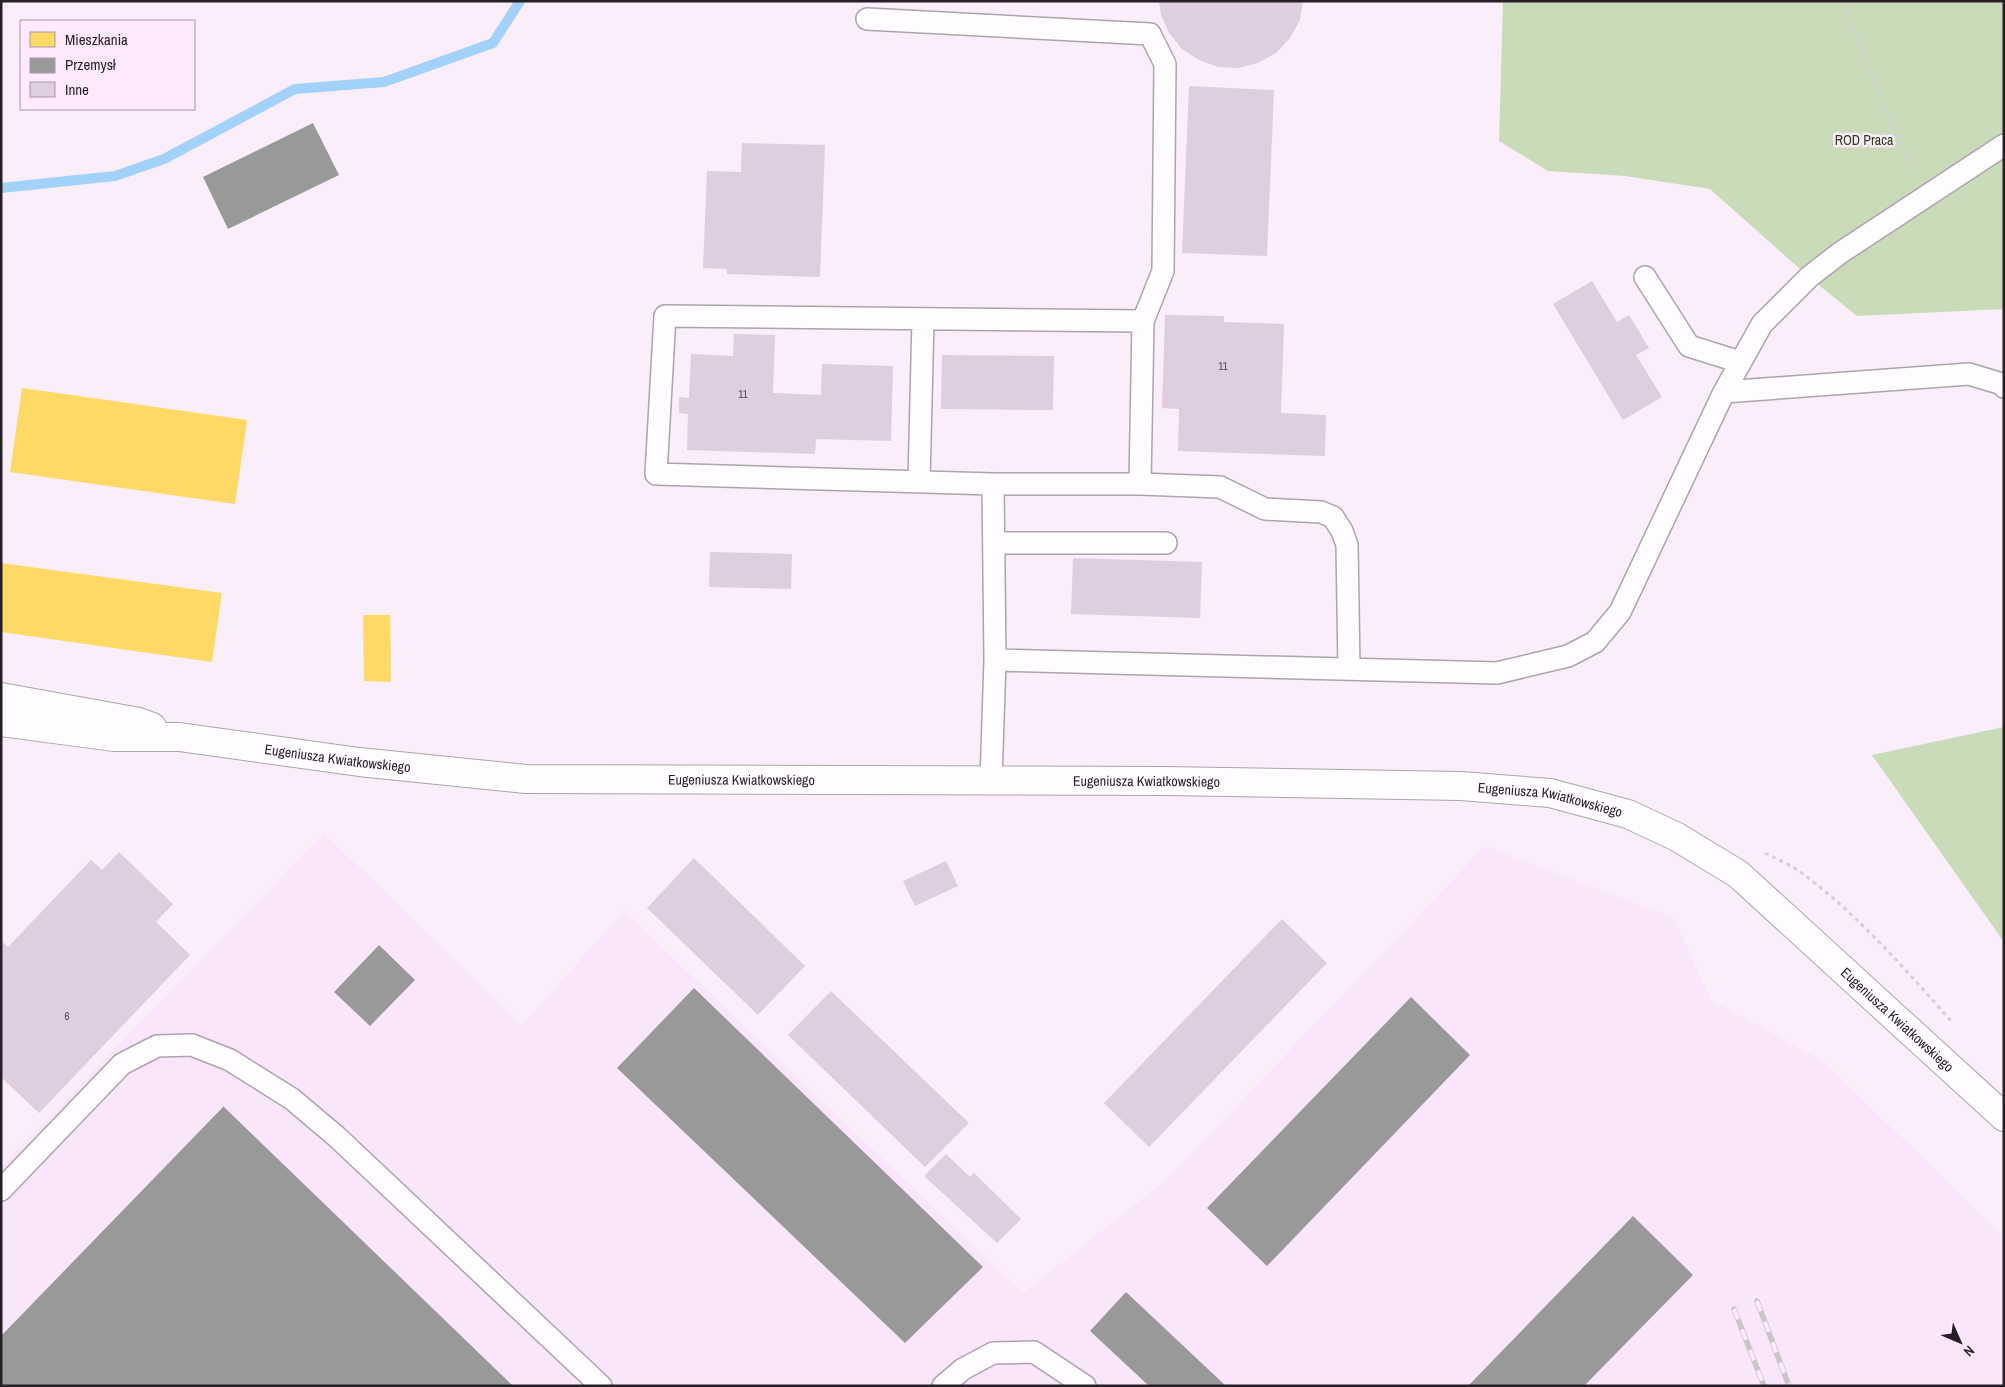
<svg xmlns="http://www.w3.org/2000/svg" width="2005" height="1387" font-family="'Archivo Narrow',sans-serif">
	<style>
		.built { fill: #fae6fa }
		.green { fill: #cadbb9 }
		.homes { fill: #ffd966 }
		.industry { fill: #999 }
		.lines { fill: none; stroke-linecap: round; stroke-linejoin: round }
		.stream { stroke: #a2d2fa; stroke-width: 10 }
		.building { fill: #decedf }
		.service-casing { stroke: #aca4ac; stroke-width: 24 }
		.tertiary-casing { stroke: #aca4ac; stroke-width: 30 }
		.path { stroke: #d4d1d4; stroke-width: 3; stroke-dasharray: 4 4; stroke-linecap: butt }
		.service { stroke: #fefcfe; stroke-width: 21 }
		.tertiary { stroke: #fefcfe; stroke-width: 28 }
		.rail-casing { stroke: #c9c5c9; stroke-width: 5.5 }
		.rail { stroke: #fee9fe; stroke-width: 4; stroke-dasharray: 11; stroke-linecap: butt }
		.labels { text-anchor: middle; stroke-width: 5; stroke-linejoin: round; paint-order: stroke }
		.number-label { font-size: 11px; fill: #554b55 }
		.park-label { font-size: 14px; fill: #29410f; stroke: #fee9fe }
		.street-label { font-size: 14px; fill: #271f27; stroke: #fee9fe }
	</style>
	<rect width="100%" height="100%" fill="#f9eef9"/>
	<path class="built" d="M324 833 522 1025 624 911 1023 1293 1165 1181 1485 846 1674 918 1711 1000 1823 1061 2004 1237V1386H1V1166Z"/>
	<path class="green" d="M1503 1H2004V309L1857 316 1809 277 1710 189 1625 176 1548 171 1499 141Z
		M2004 727V942L1872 755Z"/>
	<path class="homes" d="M22 388 247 420 235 504 10 472Z
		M1 563 222 593 212 662 1 632Z
		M363 615H390L391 682 364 681Z"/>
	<path class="industry" d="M313 123 339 175 228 229 203 177Z
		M379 945 415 980 370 1026 334 992Z
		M694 988 983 1267 905 1343 617 1068Z
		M1411 997 1470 1055 1267 1266 1207 1208Z
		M224 1106V1107L513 1386H1V1336Z
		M1633 1216 1693 1275 1584 1386H1468Z
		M1126 1292 1226 1386H1149L1090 1331Z"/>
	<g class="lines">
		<path class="stream" d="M1 188 115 176 164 159 295 89 384 82 493 43 520 1"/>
	</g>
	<path class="building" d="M1159 1H1303L1300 20 1290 38 1276 53 1258 63 1238 68 1218 67 1199 60 1182 49 1169 33 1161 15Z
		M1189 86 1274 90 1267 256 1182 253Z
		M742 143 825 145 820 277 727 274V269L703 268 707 171 741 172Z
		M1592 281 1617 322 1629 315 1649 348 1636 355 1662 397 1623 420 1553 304Z
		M1165 315 1224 316V322L1284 324 1281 413 1326 415 1325 456 1178 451 1179 409 1162 408Z
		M734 334 775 335 773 393 821 395 822 364 893 366 891 441 816 439 815 454 687 450 688 414 679 413V397L689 398 691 354 733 356Z
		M942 355 1054 356 1053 410 941 409Z
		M710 552 792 554 791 589 709 587Z
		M1073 558 1202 562 1200 618 1071 614Z
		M119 852 173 904 156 922 190 955 39 1113 1 1077V941L8 947 91 860 102 870Z
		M694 858 805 966 758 1015 647 908Z
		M946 861 958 886 915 906 903 881Z
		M1282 919 1327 963 1149 1147 1104 1103Z
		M831 991 969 1123 925 1167 788 1035Z
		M946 1154 970 1177 974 1173 1021 1219 997 1243 924 1176Z"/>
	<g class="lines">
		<g class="service-casing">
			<path id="service" d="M867 19 1150 34 1165 64 1163 271 1143 321 1140 484H993L656 474 665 316 1143 321
				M1645 277 1689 346 1740 362
				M1724 392 1969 374 2002 384 2004 387
				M919 481 923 319
				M1140 484 1220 487 1265 509 1321 512 1333 517 1342 531 1347 545 1349 668
				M994 543H1166
				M995 660 1497 673 1568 656 1595 642 1620 612 1724 392 1762 324 1809 277 1840 253 2004 145
				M991 781 995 660 993 484
				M1 1190 122 1064 157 1046 192 1045 230 1060 292 1099 337 1137 601 1386
				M943 1386 963 1369 993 1353 1034 1352 1085 1386"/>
		</g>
		<g class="tertiary-casing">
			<g id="tertiary">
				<path d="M1 697 139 722 152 727"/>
				<path id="s1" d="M1 722 114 737H179L359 762 526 779 1164 781 1461 786 1550 793 1628 814 1677 837 1738 874 2004 1117"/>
			</g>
		</g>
		<path class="path" d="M1843 1 1866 61 1913 172
			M1765 853C1775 858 1786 863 1796 869 1852 908 1907 971 1952 1022"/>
		<use href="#service" class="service"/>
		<use href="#tertiary" class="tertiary"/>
		<g class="rail-casing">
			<path id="rail" d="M1757 1301 1789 1386
				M1734 1309 1764 1386"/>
		</g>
		<use href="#rail" class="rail"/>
	</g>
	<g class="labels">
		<g class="number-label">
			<text x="1223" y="370">11</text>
			<text x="743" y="398">11</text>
			<text x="67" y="1020">6</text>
		</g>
		<g class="park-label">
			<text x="1864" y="145">ROD Praca</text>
		</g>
		<g class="street-label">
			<text dy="5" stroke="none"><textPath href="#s1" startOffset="339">Eugeniusza Kwiatkowskiego</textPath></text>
			<text dy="5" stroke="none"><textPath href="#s1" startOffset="744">Eugeniusza Kwiatkowskiego</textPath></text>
			<text dy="5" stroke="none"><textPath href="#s1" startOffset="1149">Eugeniusza Kwiatkowskiego</textPath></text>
			<text dy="5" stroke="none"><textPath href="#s1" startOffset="1554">Eugeniusza Kwiatkowskiego</textPath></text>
			<text dy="5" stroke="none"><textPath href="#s1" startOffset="1975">Eugeniusza Kwiatkowskiego</textPath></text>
		</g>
	</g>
	<rect width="2005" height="1387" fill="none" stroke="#271f27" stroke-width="5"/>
	<rect x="20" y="20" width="175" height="90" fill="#fee9fe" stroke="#a898a8"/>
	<rect x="30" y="32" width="25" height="15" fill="#ffd966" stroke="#a898a8"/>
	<text x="65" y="45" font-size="15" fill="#271f27">Mieszkania</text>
	<rect x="30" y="58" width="25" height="15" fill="#999999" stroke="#a898a8"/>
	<text x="65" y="70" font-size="15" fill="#271f27">Przemysł</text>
	<rect x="30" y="82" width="25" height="15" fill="#decedf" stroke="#a898a8"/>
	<text x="65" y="95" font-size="15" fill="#271f27">Inne</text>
	<g transform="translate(1960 1342) rotate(135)" stroke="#fee9fe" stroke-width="4" paint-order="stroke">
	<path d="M0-4L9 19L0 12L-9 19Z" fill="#271f27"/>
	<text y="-8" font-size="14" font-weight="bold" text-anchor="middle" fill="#271f27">N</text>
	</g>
</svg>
